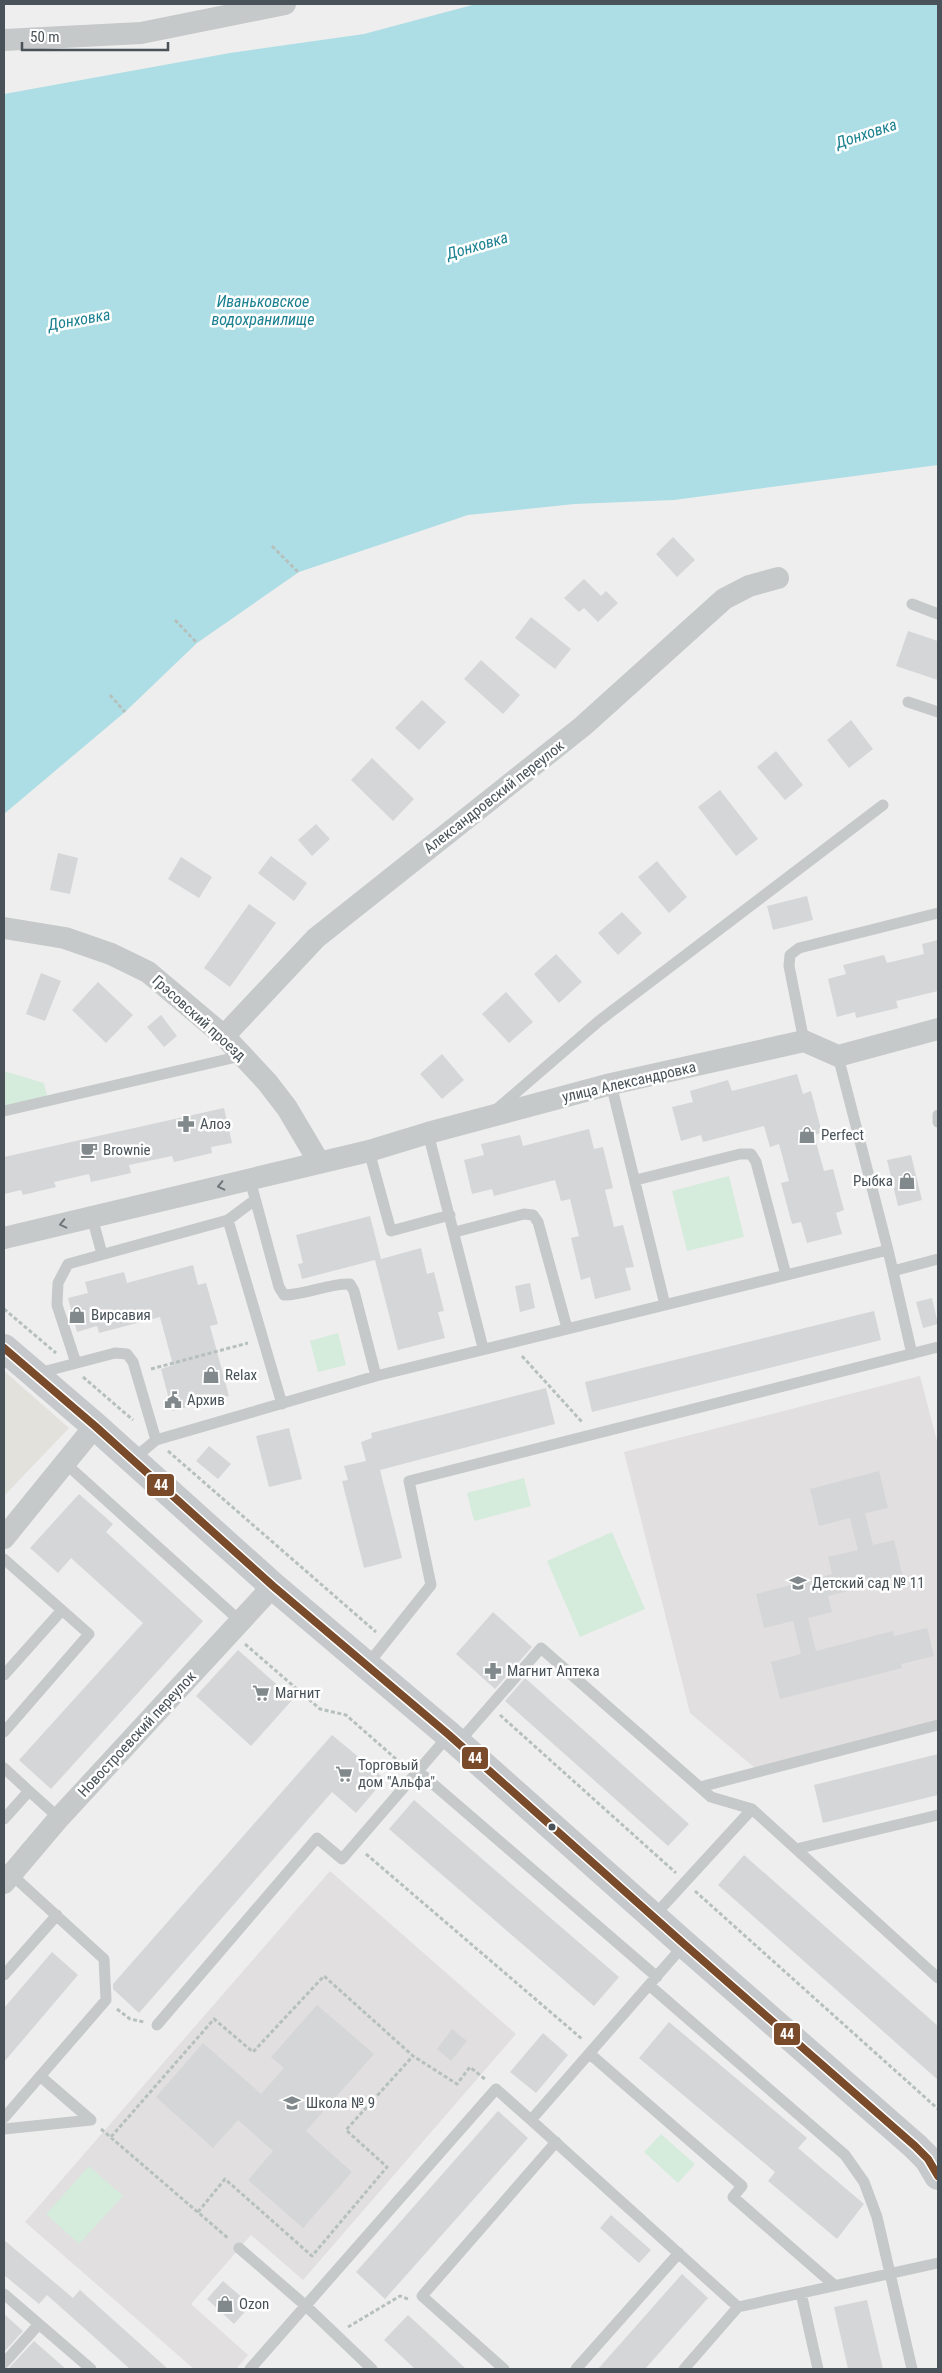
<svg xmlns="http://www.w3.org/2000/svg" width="942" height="2373" font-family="'Roboto Condensed',sans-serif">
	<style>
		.commercial { fill: #e3e1dc }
		.education { fill: #e1dfe0 }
		.green { fill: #d5ebdc }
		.water { fill: #aedee5 }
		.building { fill: #d5d6d7 }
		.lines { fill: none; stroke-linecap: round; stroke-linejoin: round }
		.path { stroke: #b6c0bc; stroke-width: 3; stroke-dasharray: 4 2.5; stroke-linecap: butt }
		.lane { stroke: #c6c9c9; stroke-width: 11 }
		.street { stroke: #c6c9c9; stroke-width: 22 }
		.secondary { stroke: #c6c9cb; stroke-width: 28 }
		.bus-1-casing { stroke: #fff; stroke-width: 11 }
		.bus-1 { stroke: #7a4b2a; stroke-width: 8 }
		.oneway { stroke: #6e767a }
		.bus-dot { fill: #485258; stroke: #fff; stroke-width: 2 }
		.labels { text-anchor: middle; stroke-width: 5; stroke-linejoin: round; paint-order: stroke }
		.street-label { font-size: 15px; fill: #485258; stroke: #fff }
		.poi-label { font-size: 15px; fill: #485258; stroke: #fff; text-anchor: start }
		.water-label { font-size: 16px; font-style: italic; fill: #1b8190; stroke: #fff }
		.line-badge { stroke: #fff; stroke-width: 2 }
		.badge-label { font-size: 14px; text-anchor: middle; font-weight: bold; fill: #fff }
	</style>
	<rect width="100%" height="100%" fill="#efeeee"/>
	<path class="commercial" d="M4 1371 69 1428 4 1496Z"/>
	<path class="education" d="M920 1376 938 1445V1721L756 1769 690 1713 624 1452Z
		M330 1871 516 2034 303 2280 251 2235 191 2304 248 2355 236 2369H194L25 2222Z"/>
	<path class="green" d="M4 1071 44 1083 48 1099 4 1109Z
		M729 1176 744 1237 687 1251 672 1191Z
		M338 1333 346 1365 318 1372 310 1341Z
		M524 1478 531 1506 474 1521 467 1493Z
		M612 1532 645 1609 580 1637 547 1561Z
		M661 2134 695 2164 678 2183 644 2152Z
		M89 2166 123 2196 79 2244 46 2214Z"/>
	<path class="water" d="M476 4H938V465L674 500 575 504 468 515 299 572 197 643 125 712 4 814V94L230 53 364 34Z"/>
	<path class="building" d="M673 537 695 560 677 577 656 554Z
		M584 579 601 596 606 591 618 603 598 622 584 608 579 612 564 598Z
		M531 617 571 649 555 669 515 638Z
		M908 631 938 641V680L896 666Z
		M481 660 520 695 503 714 464 679Z
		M422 700 446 722 419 750 395 728Z
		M851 720 873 749 849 768 827 740Z
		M776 751 803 785 785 800 757 767Z
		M372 758 414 799 393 821 351 780Z
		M720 790 758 839 736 856 698 807Z
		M316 824 330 839 312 856 298 840Z
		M58 853 78 858 70 894 50 890Z
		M271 856 307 883 294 901 258 873Z
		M181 857 212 877 199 898 168 879Z
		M657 861 687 897 669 913 638 877Z
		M807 896 813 920 773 930 767 906Z
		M249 904 276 923 230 987 204 968Z
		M622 912 642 933 618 955 598 933Z
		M938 940V991L896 1001 898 1008 856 1018 855 1012 837 1017 828 979 846 974 843 965 884 955 887 963 924 954 922 944Z
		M556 954 582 982 559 1003 534 974Z
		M41 973 61 981 45 1021 26 1014Z
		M98 982 133 1015 106 1043 72 1010Z
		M506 992 533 1022 509 1043 482 1014Z
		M161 1015 177 1036 164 1047 147 1027Z
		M442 1054 464 1080 442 1099 420 1074Z
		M797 1074 803 1094 811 1091 822 1133 814 1135 824 1171 833 1169 844 1210 836 1213 842 1234 807 1243 801 1222 792 1224 781 1183 789 1181 779 1144 770 1147 764 1126 703 1142 701 1135 681 1141 672 1107 693 1102 690 1091 728 1080 732 1091Z
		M224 1108 232 1143 211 1147 212 1153 174 1162 172 1156 129 1165 131 1173 91 1182 89 1174 54 1182 56 1187 23 1195 21 1190 4 1194V1157Z
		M589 1129 594 1149 603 1147 613 1188 605 1190 614 1227 623 1225 634 1267 625 1268 631 1290 595 1299 590 1277 581 1280 571 1238 579 1236 570 1199 561 1201 555 1180 494 1196 492 1189 472 1194 464 1160 484 1155 481 1144 520 1135 523 1146Z
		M911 1155 922 1200 898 1206 887 1160Z
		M370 1216 381 1259 421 1248 427 1274 434 1272 444 1311 438 1312 445 1338 398 1350 375 1260 302 1279 298 1264 303 1263 296 1235Z
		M193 1265 198 1285 206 1283 218 1324 210 1326 229 1396 172 1411 161 1369 173 1365 160 1317 99 1333 97 1326 77 1332 68 1298 88 1293 85 1282 124 1272 127 1283Z
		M530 1283 535 1308 520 1312 515 1286Z
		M932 1298 938 1324 923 1328 916 1302Z
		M874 1311 881 1340 592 1412 585 1382Z
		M546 1388 555 1424 380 1470 402 1558 364 1568 342 1481 348 1480 344 1466 366 1461 361 1442 372 1438 371 1433Z
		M289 1428 302 1479 269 1487 256 1436Z
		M209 1446 231 1464 218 1479 196 1461Z
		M879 1471 888 1508 865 1513 873 1545 894 1540 903 1577 828 1596 832 1612 808 1618 816 1651 893 1631 894 1636 927 1628 934 1656 901 1664 902 1668 780 1699 771 1662 801 1654 793 1621 764 1628 756 1594 832 1574 828 1557 858 1550 850 1518 819 1526 810 1489Z
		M79 1494 113 1524 106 1532 203 1621 51 1789 19 1760 143 1623 71 1558 58 1573 30 1548Z
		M493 1612 532 1647 495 1689 456 1654Z
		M238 1650 293 1699 251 1746 196 1696Z
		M525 1678 689 1824 668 1846 505 1701Z
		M332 1735 385 1779 356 1813 332 1792 139 2013 113 1989V1984Z
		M938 1754V1795L823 1823 814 1785Z
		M414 1800 619 1977 594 2006 389 1829Z
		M744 1855 938 2026V2080L718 1885Z
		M52 1952 78 1975 4 2062V2008Z
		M317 2005 374 2054 306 2131 352 2172 303 2228 248 2180 273 2151 238 2120 213 2148 156 2097 203 2043 261 2094 284 2068 271 2057Z
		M669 2022 807 2138 798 2148 864 2204 837 2239 768 2181 775 2172 639 2058Z
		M452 2029 467 2041 451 2061 437 2049Z
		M543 2033 568 2055 536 2093 510 2072Z
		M498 2111 528 2138 385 2299 356 2272Z
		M611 2215 651 2250 639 2263 600 2228Z
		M4 2240 73 2298 80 2290 168 2369H130L47 2295 39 2304 4 2275Z
		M682 2274 708 2298 645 2369H598Z
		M223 2281 251 2305 234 2324 207 2299Z
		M867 2300 883 2369H848L834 2307Z
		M4 2314 23 2331 4 2352Z
		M408 2315 433 2338 466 2369H415L384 2340Z
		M34 2341 66 2369H8Z"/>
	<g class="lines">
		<path class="path" d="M272 546 298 572
			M175 620 197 643
			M110 695 125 712
			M4 1309 56 1353
			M522 1356 582 1422
			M151 1369 248 1343
			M83 1377 133 1420
			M168 1451 376 1632
			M245 1644 320 1709 346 1715 404 1766
			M500 1715 676 1873
			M366 1854 582 2039
			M695 1891 938 2109
			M117 2009 130 2019 144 2022
			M101 2129 229 2239
			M111 2137 214 2019 253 2052 324 1976 413 2056 457 2084 470 2067 486 2080
			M198 2212 225 2179 312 2256 387 2167 346 2130 413 2056
			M348 2327 400 2296 408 2299"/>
		<path class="lane" d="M912 604 938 614
			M908 702 938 712
			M804 1041 789 966 790 955 799 948 938 913
			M611 1084 665 1305
			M497 1109 599 1021 883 805
			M4 1111 241 1056
			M938 1115V1122
			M428 1133 483 1348
			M369 1151 391 1231 450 1215
			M250 1180 279 1287 284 1295C307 1295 328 1283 350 1284L354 1291 376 1376
			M636 1180 740 1154H751L756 1162 786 1275
			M92 1217 102 1254
			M228 1220 282 1404
			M455 1232 524 1214 533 1215 538 1222 567 1328
			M888 1250 912 1354
			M893 1271 938 1259
			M76 1363 57 1305 58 1283 68 1264 228 1220 255 1200
			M35 1374 115 1353 127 1354 133 1362 156 1440
			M132 1460 156 1440 376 1376 888 1250 838 1056
			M65 1463 240 1621
			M4 1559 89 1634 4 1732
			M368 1664 431 1585 409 1481 938 1347
			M4 1675 62 1610
			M458 1743 541 1648 711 1797 752 1809 938 1978
			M4 1768 29 1791 4 1819
			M418 1771 657 1977
			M700 1787 938 1725
			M29 1791 59 1818
			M796 1849 938 1815
			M653 1917 752 1809
			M4 1975 57 1915
			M649 1985 845 2155 864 2182 877 2217 912 2369
			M157 2025 317 1838 342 1859 449 1735
			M590 2054 742 2186 733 2197 834 2285
			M40 2076 91 2120
			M4 2118 106 2000 104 1959 12 1875
			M531 2120 738 2307
			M4 2129 91 2120
			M239 2248 306 2306 372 2369
			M801 2293 818 2369
			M4 2294 91 2369
			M4 2363 39 2324
			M250 2369 496 2089 531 2120 684 1945
			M504 2369 422 2296 556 2142
			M576 2369 679 2253
			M684 2369 738 2307 938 2263"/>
		<path class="street" d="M4 40 141 33 285 4
			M4 928 65 938 111 954 148 972 224 1036 267 1082 287 1108 319 1162
			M224 1036 316 938 583 726 724 599 749 586 778 578
			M4 1238 369 1151 428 1133 611 1084 804 1041 838 1056 938 1029
			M4 1538 95 1426
			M4 1883 59 1818 273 1586"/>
		<path class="secondary" d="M4 1348 95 1426 273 1586 449 1735 684 1944 915 2146 928 2159 938 2176"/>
		<g class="bus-1-casing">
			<path id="bus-1" d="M4 1348 95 1426 273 1586 449 1735 684 1944 915 2146 928 2159 938 2176"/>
		</g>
		<use href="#bus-1" class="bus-1"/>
	</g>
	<defs><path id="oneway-chevron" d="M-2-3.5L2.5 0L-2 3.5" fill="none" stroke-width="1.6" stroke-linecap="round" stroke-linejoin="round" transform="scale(1.25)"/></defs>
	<g class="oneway">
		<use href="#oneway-chevron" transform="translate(221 1186) rotate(167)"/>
		<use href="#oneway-chevron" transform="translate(63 1224) rotate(167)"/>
	</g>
	<defs>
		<g id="pharmacy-bare" transform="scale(1.35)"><path d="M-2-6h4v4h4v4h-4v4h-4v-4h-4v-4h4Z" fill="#82898c" stroke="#fff" stroke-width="2.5" paint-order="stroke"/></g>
		<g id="shop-bare" transform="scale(1.35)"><path d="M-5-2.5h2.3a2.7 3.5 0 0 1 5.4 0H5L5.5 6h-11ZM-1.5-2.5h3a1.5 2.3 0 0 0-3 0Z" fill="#82898c" stroke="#fff" stroke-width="2.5" paint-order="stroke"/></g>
		<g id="cafe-bare" transform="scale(1.35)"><path d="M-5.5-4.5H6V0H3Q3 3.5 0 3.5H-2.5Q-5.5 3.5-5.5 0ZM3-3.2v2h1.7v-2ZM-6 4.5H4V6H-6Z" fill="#82898c" stroke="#fff" stroke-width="2.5" paint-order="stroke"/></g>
		<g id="civic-bare" transform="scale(1.35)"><path d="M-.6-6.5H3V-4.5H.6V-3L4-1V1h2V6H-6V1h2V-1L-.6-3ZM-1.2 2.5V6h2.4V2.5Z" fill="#82898c" stroke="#fff" stroke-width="2.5" paint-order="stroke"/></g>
		<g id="school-bare" transform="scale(1.35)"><path d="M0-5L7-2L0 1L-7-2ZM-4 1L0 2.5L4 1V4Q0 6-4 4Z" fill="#82898c" stroke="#fff" stroke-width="2.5" paint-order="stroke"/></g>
		<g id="supermarket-bare" transform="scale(1.35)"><path d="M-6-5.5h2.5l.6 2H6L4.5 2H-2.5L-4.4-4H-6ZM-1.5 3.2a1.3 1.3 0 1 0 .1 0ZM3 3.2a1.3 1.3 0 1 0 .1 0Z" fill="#82898c" stroke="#fff" stroke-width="2.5" paint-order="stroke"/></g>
	</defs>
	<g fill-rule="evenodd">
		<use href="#pharmacy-bare" x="186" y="1124"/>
		<use href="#shop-bare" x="807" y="1135"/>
		<use href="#cafe-bare" x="89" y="1150"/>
		<use href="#shop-bare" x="907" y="1181"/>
		<use href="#shop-bare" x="77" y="1315"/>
		<use href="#shop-bare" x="211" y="1375"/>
		<use href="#civic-bare" x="173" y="1400"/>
		<use href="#school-bare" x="798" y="1583"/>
		<use href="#pharmacy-bare" x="493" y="1671"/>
		<use href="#supermarket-bare" x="261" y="1693"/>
		<use href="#supermarket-bare" x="344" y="1774"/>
		<use href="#school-bare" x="292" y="2103"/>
		<use href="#shop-bare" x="225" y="2304"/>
	</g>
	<circle class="bus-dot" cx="552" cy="1827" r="4.5"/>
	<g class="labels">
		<g class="street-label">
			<text transform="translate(494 797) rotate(-38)" y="5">Александровский переулок</text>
			<text transform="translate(199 1018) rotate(42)" y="5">Грэсовский проезд</text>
			<text transform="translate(629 1082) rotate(-13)" y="5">улица Александровка</text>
			<text transform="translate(137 1734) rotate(-47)" y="5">Новостроевский переулок</text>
		</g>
		<g class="poi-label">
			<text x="200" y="1129">Алоэ</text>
			<text x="821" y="1140">Perfect</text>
			<text x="103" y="1155">Brownie</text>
			<text x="893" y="1186" text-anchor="end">Рыбка</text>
			<text x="91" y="1320">Вирсавия</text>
			<text x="225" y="1380">Relax</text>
			<text x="187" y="1405">Архив</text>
			<text x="812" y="1588">Детский сад № 11</text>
			<text x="507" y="1676">Магнит Аптека</text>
			<text x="275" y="1698">Магнит</text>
			<text x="358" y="1770">Торговый<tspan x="358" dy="17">дом "Альфа"</tspan></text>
			<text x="306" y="2108">Школа № 9</text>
			<text x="239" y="2309">Ozon</text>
		</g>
		<g class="water-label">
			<text transform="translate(866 133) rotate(-18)" y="6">Донховка</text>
			<text transform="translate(477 245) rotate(-16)" y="6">Донховка</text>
			<text x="263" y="307">Иваньковское<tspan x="263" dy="18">водохранилище</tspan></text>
			<text transform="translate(79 319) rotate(-10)" y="6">Донховка</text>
		</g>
	</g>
	<g class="line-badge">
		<rect x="146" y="1473" width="29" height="24" rx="5" fill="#7a4b2a"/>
		<rect x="461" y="1746" width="28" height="24" rx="5" fill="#7a4b2a"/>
		<rect x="773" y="2022" width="28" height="24" rx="5" fill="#7a4b2a"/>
	</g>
	<g class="badge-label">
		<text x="161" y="1490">44</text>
		<text x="475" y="1763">44</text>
		<text x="787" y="2039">44</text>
	</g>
	<rect width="942" height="2373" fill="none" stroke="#485258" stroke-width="10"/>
	<path d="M22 42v8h146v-8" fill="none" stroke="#485258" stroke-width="2.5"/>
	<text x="30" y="42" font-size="15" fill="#485258" stroke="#ffffff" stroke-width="4" paint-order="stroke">50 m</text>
</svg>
